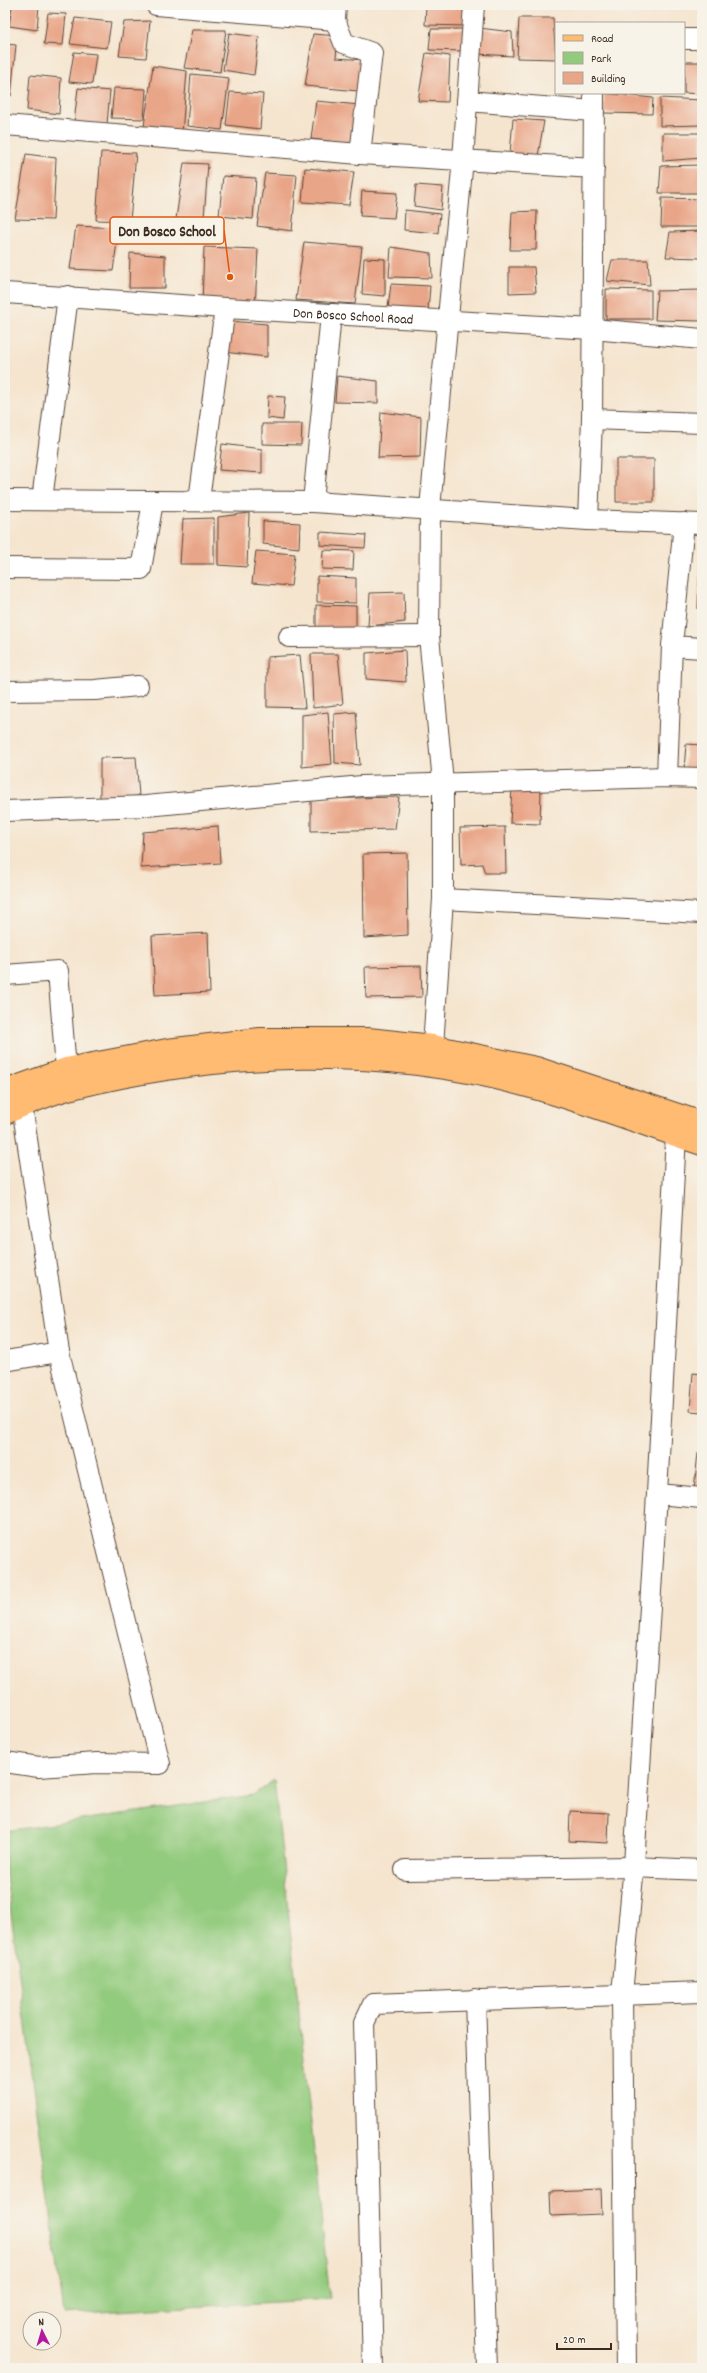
<svg xmlns="http://www.w3.org/2000/svg" width="707" height="2373" font-family="Dekko,sans-serif">
	<style>
		.green { fill: #93cb7e; stroke: #677a4e }
		.building { fill: #e9a587 }
		.lines { fill: none; stroke-linecap: round; stroke-linejoin: round }
		.street-casing { stroke: #574639; stroke-width: 22 }
		.primary-casing { stroke: #574639; stroke-width: 24 }
		.street { stroke: #fff; stroke-width: 20 }
		.primary { stroke: #febb71; stroke-width: 22 }
		.labels { text-anchor: middle; stroke-width: 3; stroke-linejoin: round; paint-order: stroke }
		.street-label { font-size: 14px; fill: #3b2a1e; stroke: #f7f3e8 }
		.leader { fill: none; stroke: #df570d; stroke-width: 1.5 }
		.callout-dot { fill: #df570d; stroke: #f7f3e8; stroke-width: 1.5 }
		.callout { fill: #f7f3e8; stroke: #df570d; stroke-width: 1.5 }
		.callout-label { font-size: 15px; text-anchor: middle; font-weight: bold; fill: #3b2a1e }
	</style>
	<rect width="100%" height="100%" fill="#f7f3e8"/>
	<filter id="ink" filterUnits="userSpaceOnUse"><feTurbulence type="fractalNoise" baseFrequency=".025" numOctaves="2"/><feDisplacementMap in="SourceGraphic" scale="8" xChannelSelector="R" yChannelSelector="G"/><feConvolveMatrix kernelMatrix="1 2 1 2 8 2 1 2 1" color-interpolation-filters="sRGB"/></filter>
	<filter id="wash" filterUnits="userSpaceOnUse"><feTurbulence type="fractalNoise" baseFrequency=".012" numOctaves="4" result="noise"/><feDisplacementMap in="SourceGraphic" scale="16" xChannelSelector="R" yChannelSelector="G"/><feGaussianBlur stdDeviation="0.9" result="paint"/><feColorMatrix in="noise" values="0 0 0 0 0 0 0 0 0 0 0 0 0 0 0 0 0 1.4 0 .05"/><feComposite in="paint" operator="in"/></filter>
	<g filter="url(#wash)">
		<rect width="100%" height="100%" fill="#f5e5cf"/>
		<path class="green" d="M274 1780 330 2299 64 2314 5 1868V1831L253 1795Z"/>
		<g id="blocks">
			<path class="building" d="M12 5H39L37 30 9 26Z
				M271 5H331L330 13Z
				M426 5H463L464 26 425 25Z
				M48 13 66 14 63 45 44 44Z
				M75 18 111 22 107 48 70 44Z
				M519 18H553L556 59 517 58Z
				M150 21 146 58 119 56 124 22Z
				M479 28 512 32 513 56 476 54Z
				M431 29H464L465 51 429 50Z
				M192 30H226L220 72 184 68Z
				M229 33 259 37 254 75 223 70Z
				M313 34 338 36 336 58 366 60 358 91 305 86Z
				M5 44 16 45 11 96H5Z
				M74 52 96 54 92 84 69 82Z
				M426 53 450 56 448 102 418 101Z
				M684 62H702V94L684 93Z
				M153 66 187 71 182 133 144 126Z
				M191 74 229 78 222 130 187 126Z
				M30 75 61 78 59 114 27 110Z
				M78 88 110 91 107 124 74 123Z
				M114 88 146 89 144 119 111 118Z
				M230 92 263 94 260 129 226 125Z
				M604 93 653 98 652 114 604 113Z
				M660 98 702 100V125L660 126Z
				M316 101 360 105 353 144 311 139Z
				M513 119 544 121 538 156 510 154Z
				M663 133H702V158L663 161Z
				M101 152 136 153 130 221 96 220Z
				M26 154 56 158 53 220 15 219Z
				M184 163 208 164 204 218 176 219Z
				M702 165V193H659L661 166Z
				M305 168 354 172 349 205 302 202Z
				M265 173 297 175 292 231 257 226Z
				M223 176 256 178 253 219 219 216Z
				M416 185 443 187 441 210 414 206Z
				M362 191 397 193 394 218 360 216Z
				M662 198 702 199V227H661Z
				M405 210 440 214 438 233 404 230Z
				M537 211 536 250H510L512 212Z
				M76 226 119 228 113 271 70 269Z
				M702 231V258L666 257 670 232Z
				M304 242 362 247 355 304 296 300Z
				M204 247 258 249 255 308 202 305Z
				M391 247 431 253 432 278 389 277Z
				M130 253 165 256V288H129Z
				M364 258 385 259V296L362 294Z
				M612 260H648L650 285 607 281Z
				M509 267H534L536 292 509 293Z
				M391 284 430 286 428 310 388 308Z
				M606 289 651 290V319H606Z
				M702 290V321L655 320 657 291Z
				M228 321 267 324V357L223 352Z
				M337 376 378 381V403L335 402Z
				M268 396 285 397 283 420 267 418Z
				M381 412 421 417 420 457 378 458Z
				M262 424H302L301 445 262 444Z
				M222 444 262 449V473L219 470Z
				M616 459H654V502H616Z
				M249 513 247 567 218 565V517Z
				M214 518V564H180L183 519Z
				M263 521 300 523 299 548 263 544Z
				M320 532 366 535 365 548 320 545Z
				M701 543H702V609H698Z
				M323 550 354 551 353 570 322 569Z
				M256 551 295 554 291 586 252 583Z
				M317 576 356 578V603L317 602Z
				M404 592 405 622 368 626 370 593Z
				M316 605 356 606V631L316 632Z
				M405 650 406 682 366 679V653Z
				M311 654H338L343 704 313 708Z
				M300 655 305 708 267 707V657Z
				M328 712 332 764 302 767V715Z
				M356 712 360 765 335 763 334 714Z
				M686 744 702 745V769L684 770Z
				M136 757 139 796 100 799V758Z
				M512 787 541 789 540 824 510 823Z
				M399 797 395 829 311 831V799Z
				M218 826 220 863 141 868 143 832Z
				M505 827 506 873H485L482 864 461 865 460 828Z
				M407 853 408 935 364 938 363 854Z
				M208 933 210 992 155 995 152 936Z
				M421 966 422 997 366 998 365 967Z
				M693 1373 702 1374V1412L690 1411Z
				M698 1453 702 1454V1490L694 1489Z
				M570 1811 609 1813 608 1843 569 1841Z
				M601 2189 602 2214 551 2216 550 2191Z"/>
		</g>
	</g>
	<g filter="url(#ink)">
		<use href="#blocks" fill-opacity="0" stroke="#574639" stroke-width="1"/>
		<g class="lines">
			<g class="street-casing">
				<g id="street">
					<path d="M156 5 335 20"/>
					<path d="M336 5 335 20 344 43 372 53 360 154"/>
					<path d="M684 39H702"/>
					<path d="M467 101 593 111"/>
					<path d="M5 125 360 154 594 168"/>
					<path id="s1" d="M5 293 225 308 593 329 702 339"/>
					<path d="M592 419 702 423"/>
					<path d="M5 500 313 502 588 520 702 524"/>
					<path d="M42 500 68 296"/>
					<path d="M199 500 225 308"/>
					<path d="M313 502 331 314"/>
					<path d="M588 520 592 419 594 93"/>
					<path d="M5 568 141 569 153 502"/>
					<path d="M289 637 429 636"/>
					<path d="M672 646 702 648"/>
					<path d="M5 691 95 690 138 686"/>
					<path d="M667 777 672 646 684 523"/>
					<path d="M5 811 146 806 362 786 667 777 702 778"/>
					<path d="M443 899 702 913"/>
					<path d="M5 975 58 971 66 1069"/>
					<path d="M433 1046 443 899V782L429 636 430 508 463 159 474 5"/>
					<path d="M5 1361 59 1352"/>
					<path d="M657 1494 702 1498"/>
					<path d="M5 1762 39 1767 97 1763 160 1764 59 1352 22 1106"/>
					<path d="M405 1870 632 1867 702 1870"/>
					<path d="M475 1999 487 2368"/>
					<path d="M373 2368 364 2023 373 2004 702 1992"/>
					<path d="M626 2368 622 1994 634 1865 657 1494 676 1135"/>
				</g>
			</g>
			<g class="primary-casing">
				<path id="primary" d="M5 1091 66 1069 167 1050 260 1039H368L433 1046 536 1068 702 1123
					M5 1113C27 1104 50 1093 72 1088 220 1051 384 1045 531 1087 589 1103 645 1125 702 1144"/>
			</g>
			<use href="#street" class="street"/>
			<use href="#primary" class="primary"/>
		</g>
	</g>
	<g class="labels">
		<g class="street-label">
			<text dy="5" stroke="none"><textPath href="#s1" startOffset="349">Don Bosco School Road</textPath></text>
		</g>
	</g>
	<path class="leader" d="M230 277L224 230"/>
	<circle class="callout-dot" cx="230" cy="277" r="4"/>
	<rect class="callout" x="110" y="217" width="114" height="27" rx="4"/>
	<g class="callout-label">
		<text x="167" y="236">Don Bosco School</text>
	</g>
	<rect width="707" height="2373" fill="none" stroke="#f7f3e8" stroke-width="20"/>
	<rect x="555" y="22" width="130" height="72" fill="#f7f3e8" stroke="#aca397"/>
	<rect x="563" y="35" width="20" height="6" fill="#febb71" stroke="#aca397"/>
	<text x="591" y="42" font-size="12" fill="#3b2a1e">Road</text>
	<rect x="563" y="52" width="20" height="12" fill="#93cb7e" stroke="#aca397"/>
	<text x="591" y="62" font-size="12" fill="#3b2a1e">Park</text>
	<rect x="563" y="72" width="20" height="12" fill="#e9a587" stroke="#aca397"/>
	<text x="591" y="82" font-size="12" fill="#3b2a1e">Building</text>
	<g transform="translate(42 2331) rotate(355)"><circle r="19" fill="#f7f3e8" stroke="#aca397"/>
	<path d="M0-3L7 15L0 10L-7 15Z" fill="#b5179e"/>
	<text y="-6" font-size="11" font-weight="bold" text-anchor="middle" fill="#3b2a1e">N</text>
	</g>
	<path d="M557 2343v6h54v-6" fill="none" stroke="#3b2a1e" stroke-width="2"/>
	<text x="563" y="2343" font-size="12" fill="#3b2a1e" stroke="#f7f3e8" stroke-width="3" paint-order="stroke">20 m</text>
</svg>
